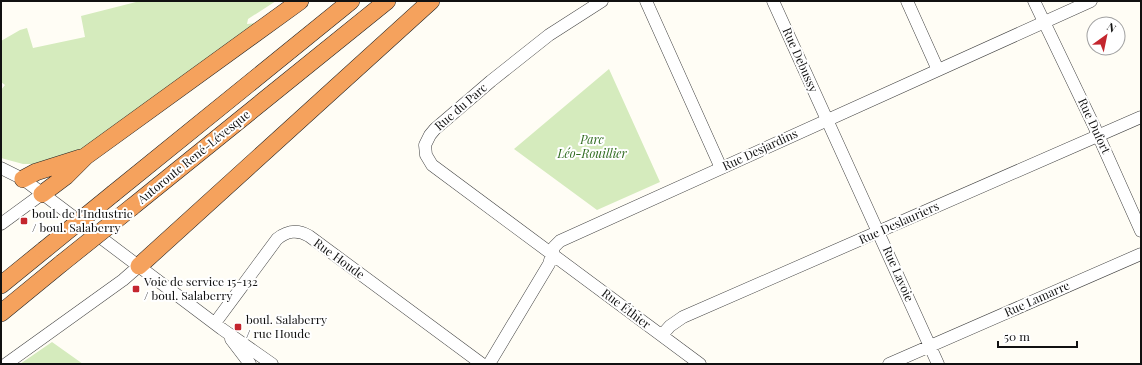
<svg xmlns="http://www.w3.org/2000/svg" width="1142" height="365" font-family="'Playfair Display',serif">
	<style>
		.green { fill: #d5ebbd }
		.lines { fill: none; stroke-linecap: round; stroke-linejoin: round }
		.minor-casing { stroke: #444; stroke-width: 13 }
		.highway-casing { stroke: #222; stroke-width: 18 }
		.minor { stroke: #fff; stroke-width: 12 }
		.highway { stroke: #f5a25d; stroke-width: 17 }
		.highway-bridge-casing { stroke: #222; stroke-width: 18; stroke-linecap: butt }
		.highway-bridge { stroke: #f5a25d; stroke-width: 17 }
		.poi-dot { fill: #c4262e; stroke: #fff; stroke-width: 1.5 }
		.labels { text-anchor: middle; stroke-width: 4; stroke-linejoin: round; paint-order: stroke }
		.street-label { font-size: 12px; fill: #111; stroke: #fff }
		.park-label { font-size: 12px; font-style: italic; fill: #2f6b1f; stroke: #fff }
		.poi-label { font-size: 12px; fill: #111; stroke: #fff; text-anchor: start }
	</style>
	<rect width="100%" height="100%" fill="#fffdf5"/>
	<path class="green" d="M140 1H276L248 19 247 24 256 23 83 149 40 164H23L1 158V90L5 85 1 82V41L20 30 27 28 33 48 85 37 81 16Z
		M609 69 660 182 597 210 514 149Z
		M52 342 83 364H20Z"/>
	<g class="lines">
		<g class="minor-casing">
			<path id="minor" d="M602 1 549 35 491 81 435 129 430 135 425 145 426 155 432 165 700 364
				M646 1 721 168
				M773 1 938 364
				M907 1 938 70
				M1034 1 1094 126 1141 231
				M1 168 23 179 222 329 272 364
				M1 224 42 194
				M215 323 277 239C287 231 297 229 309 236L482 364
				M662 335 670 326 683 317 1141 117
				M231 339 250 364
				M6 364 123 280 139 266
				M489 364 549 264 554 247 560 241 1091 1
				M889 364 1141 254"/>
		</g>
		<g class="highway-casing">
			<path id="highway" d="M23 179 36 172 80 158
				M114 193 351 1
				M42 194 66 176 86 156 300 1
				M132 207 387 1
				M139 266 431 1
				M1 285 44 250
				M1 313 62 263"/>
		</g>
		<use href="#minor" class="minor"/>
		<use href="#highway" class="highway"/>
		<g class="highway-bridge-casing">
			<path id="highway-bridge" d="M44 250 114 193
				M62 263 132 207"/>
		</g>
		<use href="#highway-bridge" class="highway-bridge"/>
	</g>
	<g class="poi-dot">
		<rect x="20" y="217" width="8" height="8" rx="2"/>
		<rect x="132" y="285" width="8" height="8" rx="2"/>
		<rect x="234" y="323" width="8" height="8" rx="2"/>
	</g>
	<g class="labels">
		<g class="street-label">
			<text transform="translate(800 60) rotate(66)" y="4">Rue Debussy</text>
			<text transform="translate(461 107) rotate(-41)" y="4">Rue du Parc</text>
			<text transform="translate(1094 126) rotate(65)" y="4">Rue Dufort</text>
			<text transform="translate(760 150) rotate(-25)" y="4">Rue Desjardins</text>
			<text transform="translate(194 157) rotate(-39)" y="4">Autoroute René-Lévesque</text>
			<text transform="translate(899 223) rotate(-24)" y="4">Rue Deslauriers</text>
			<text transform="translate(339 259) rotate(36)" y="4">Rue Houde</text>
			<text transform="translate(898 274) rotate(66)" y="4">Rue Lavoie</text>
			<text transform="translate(1037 299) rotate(-24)" y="4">Rue Lamarre</text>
			<text transform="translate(626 309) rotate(37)" y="4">Rue Éthier</text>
		</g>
		<g class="park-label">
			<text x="592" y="144">Parc<tspan x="592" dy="14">Léo-Rouillier</tspan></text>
		</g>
		<g class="poi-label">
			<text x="32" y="218">boul. de l'Industrie<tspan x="32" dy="14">/ boul. Salaberry</tspan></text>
			<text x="144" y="286">Voie de service 15-132<tspan x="144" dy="14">/ boul. Salaberry</tspan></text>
			<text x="246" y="324">boul. Salaberry<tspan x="246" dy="14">/ rue Houde</tspan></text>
		</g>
	</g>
	<rect width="1142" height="365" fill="none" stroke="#111111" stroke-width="4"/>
	<g transform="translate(1106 36) rotate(33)"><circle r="19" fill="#ffffff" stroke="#a0a0a0"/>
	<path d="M0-3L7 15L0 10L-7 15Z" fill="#c4262e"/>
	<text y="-6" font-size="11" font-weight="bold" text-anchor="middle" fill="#111111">N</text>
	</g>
	<path d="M998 341v6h79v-6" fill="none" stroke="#111111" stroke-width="2"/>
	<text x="1004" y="341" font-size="12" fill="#111111" stroke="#ffffff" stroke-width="3" paint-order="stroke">50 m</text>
</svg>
